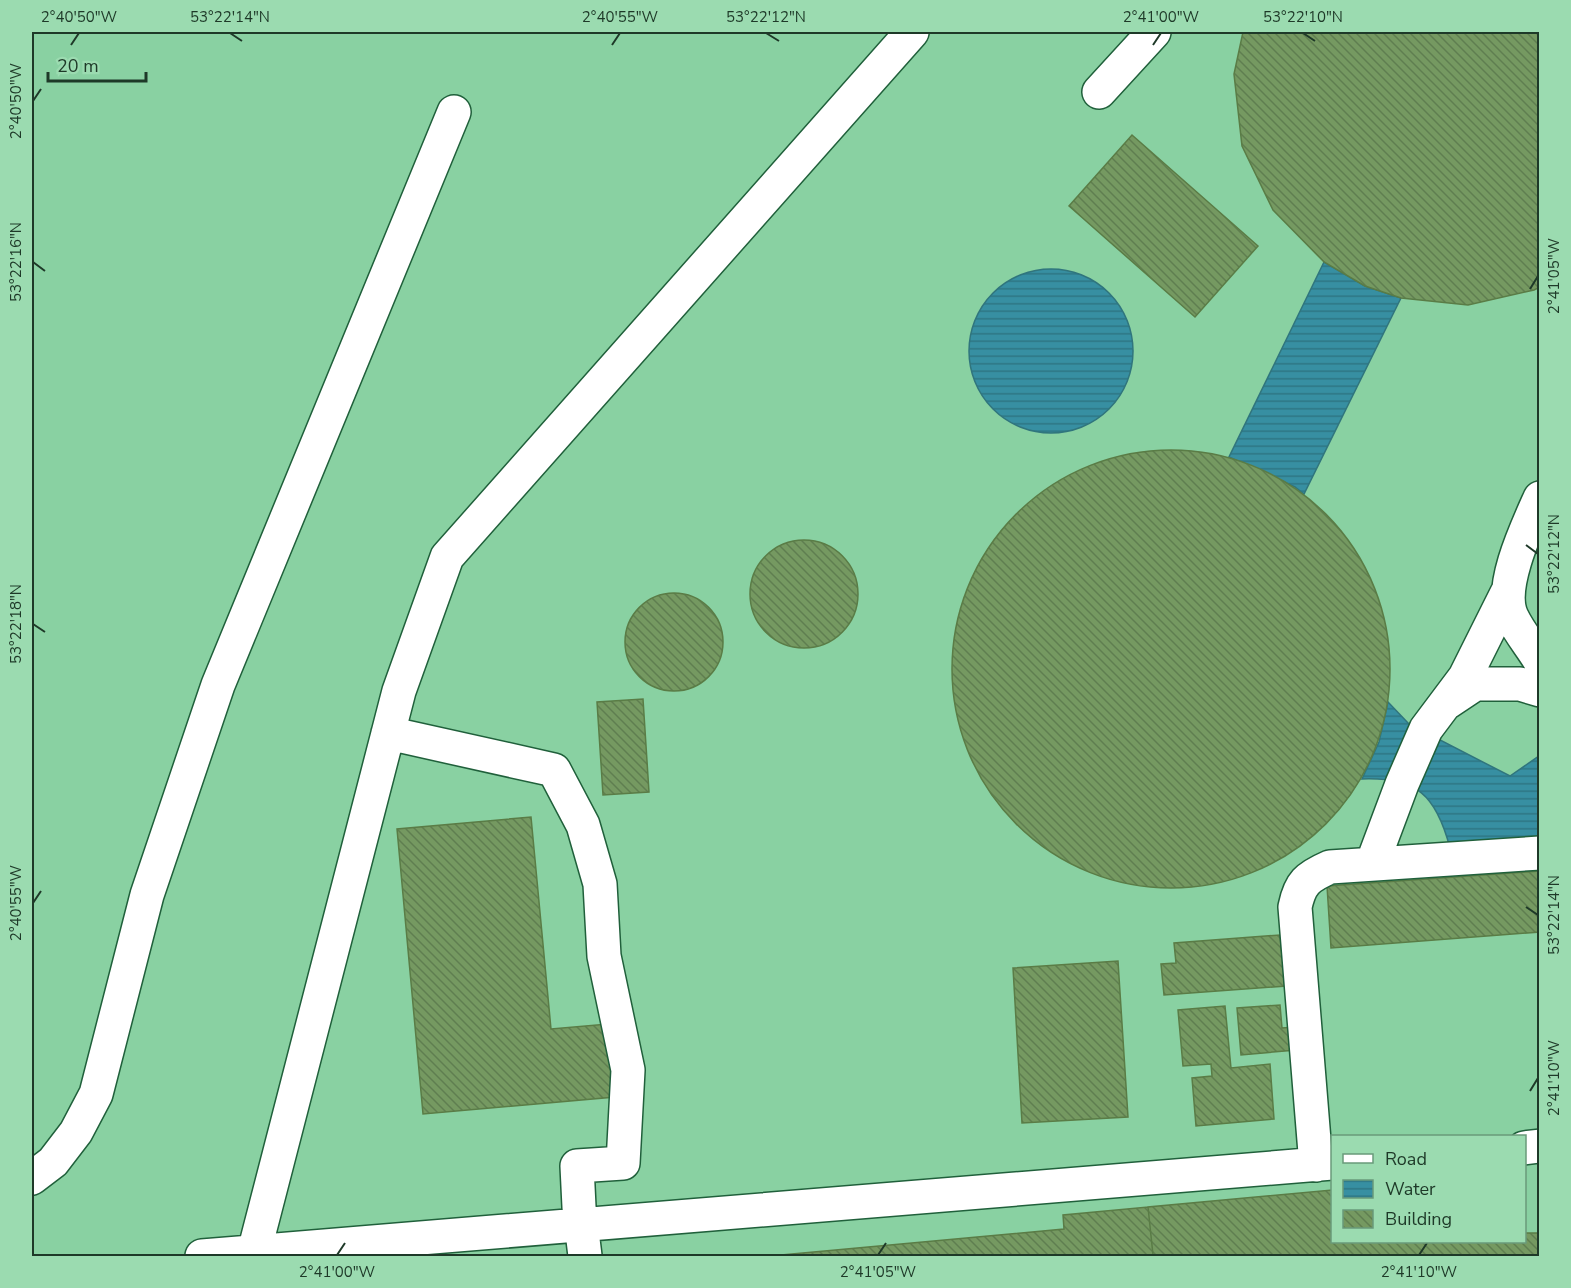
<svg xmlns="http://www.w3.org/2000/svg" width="1571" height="1288" font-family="'Nunito Sans',sans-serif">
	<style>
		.built { fill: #89d1a2; fill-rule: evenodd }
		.water { fill: url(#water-rules); stroke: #30757d; stroke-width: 1.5 }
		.building { fill: url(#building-back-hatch); stroke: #5a7c46; stroke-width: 1.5 }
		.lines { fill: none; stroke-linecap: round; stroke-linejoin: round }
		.minor-casing { stroke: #20603b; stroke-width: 36 }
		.minor { stroke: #fff; stroke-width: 33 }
		.ticks { fill: none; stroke: #1e3928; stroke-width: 2 }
		.neatline { fill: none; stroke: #1e3928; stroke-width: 2 }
		.ticks-label { font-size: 15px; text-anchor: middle; fill: #1e3928 }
	</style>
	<defs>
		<pattern id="water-rules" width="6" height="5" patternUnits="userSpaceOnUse" patternTransform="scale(1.5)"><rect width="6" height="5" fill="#378fa2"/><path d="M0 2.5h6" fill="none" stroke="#2e7684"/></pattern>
		<pattern id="building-back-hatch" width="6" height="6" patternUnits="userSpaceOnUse" patternTransform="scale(1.5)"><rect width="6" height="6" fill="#759961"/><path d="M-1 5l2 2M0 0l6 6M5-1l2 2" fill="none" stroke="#5f7e50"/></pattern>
	</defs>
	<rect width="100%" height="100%" fill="#9bdbb0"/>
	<path class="built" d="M32 32H1539V1256H32ZM1332 1136H1524V1242H1332Z"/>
	<path class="water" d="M1324 262 1365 286 1401 298 1304 494 1295 487 1229 457Z
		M969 351a82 82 0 1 1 164 0a82 82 0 1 1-164 0Z
		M1388 702 1409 724 1510 776 1539 756V841L1450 848C1436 795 1417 777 1362 779L1379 742Z"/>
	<path class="building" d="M1243 32H1540V287L1534 290 1468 305 1401 298 1365 286 1324 262 1273 210 1242 146 1234 74Z
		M1132 135 1258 246 1195 317 1069 206Z
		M952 669a219 219 0 1 1 438 0a219 219 0 1 1-438 0Z
		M750 594a54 54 0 1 1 108 0a54 54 0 1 1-108 0Z
		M625 642a49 49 0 1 1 98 0a49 49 0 1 1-98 0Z
		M643 699 649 792 603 795 597 702Z
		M531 817 551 1029 608 1024 615 1097 423 1114 397 829Z
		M1540 871V932L1331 948 1327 886Z
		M1280 935 1282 956 1298 954 1300 985 1164 995 1161 964 1176 963 1174 943Z
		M1118 961 1128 1117 1022 1123 1013 968Z
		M1280 1005 1282 1028 1294 1027 1296 1050 1241 1055 1237 1008Z
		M1225 1006 1231 1068 1270 1064 1274 1119 1196 1126 1192 1078 1212 1076 1211 1064 1183 1066 1178 1010Z
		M1332 1190V1242H1524V1233H1540V1256H1139L1153 1255 1148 1207Z
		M1148 1207 1153 1255 770 1256 1064 1229 1063 1215Z"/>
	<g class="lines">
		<g class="minor-casing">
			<path id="minor" d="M1099 92 1154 32
				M1540 498C1527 527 1498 588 1512 617 1519 632 1531 646 1540 661
				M1448 702 1475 684H1520L1540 690
				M388 733 554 770 583 825 600 884 604 956 628 1070 623 1163 577 1166 579 1207 585 1256
				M1372 864 1402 784 1426 729 1465 677 1507 593
				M1524 1148 1540 1146
				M1316 1165 1295 907C1300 883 1307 877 1330 867L1540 853
				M32 1178 53 1162 76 1132 96 1094 147 895 218 685 454 112
				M202 1256 1332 1163
				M253 1256 399 691 447 557 912 32"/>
		</g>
		<use href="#minor" class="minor"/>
	</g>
	<path class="ticks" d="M230 33 242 41M766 33 779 41M1303 33 1315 41M71 45 79 33M612 45 620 33M1153 45 1161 33M33 101 41 89M33 262 45 271M1530 289 1538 276M1526 545 1538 554M33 624 45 632M33 903 41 891M1526 907 1538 915M1530 1091 1538 1078M337 1255 345 1243M878 1255 886 1243M1419 1255 1427 1243"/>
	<rect width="1571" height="1288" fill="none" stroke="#9bdbb0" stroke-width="66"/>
	<rect x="1331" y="1135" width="195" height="108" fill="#9bdbb0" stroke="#699a7a" stroke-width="1.5"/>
	<rect x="1343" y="1154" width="30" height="9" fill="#ffffff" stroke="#699a7a" stroke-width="1.5"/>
	<text x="1385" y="1165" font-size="18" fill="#1e3928">Road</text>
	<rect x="1343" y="1180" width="30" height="18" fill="url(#water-rules)" stroke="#699a7a" stroke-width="1.5"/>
	<text x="1385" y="1195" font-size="18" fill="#1e3928">Water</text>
	<rect x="1343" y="1210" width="30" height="18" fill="url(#building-back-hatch)" stroke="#699a7a" stroke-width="1.5"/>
	<text x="1385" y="1225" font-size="18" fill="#1e3928">Building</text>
	<path d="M48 72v9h98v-9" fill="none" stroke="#1e3928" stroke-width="3"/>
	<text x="57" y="72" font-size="18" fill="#1e3928" stroke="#9bdbb0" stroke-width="4.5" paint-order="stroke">20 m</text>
	<rect x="33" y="33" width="1505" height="1222" class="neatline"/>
	<g class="ticks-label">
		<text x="79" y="22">2°40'50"W</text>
		<text x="230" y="22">53°22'14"N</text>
		<text x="620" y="22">2°40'55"W</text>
		<text x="766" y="22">53°22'12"N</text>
		<text x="1161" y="22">2°41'00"W</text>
		<text x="1303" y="22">53°22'10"N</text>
		<text transform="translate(16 101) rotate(-90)" y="5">2°40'50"W</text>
		<text transform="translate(16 262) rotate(-90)" y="5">53°22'16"N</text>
		<text transform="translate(1554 276) rotate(-90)" y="5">2°41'05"W</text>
		<text transform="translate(1554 554) rotate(-90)" y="5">53°22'12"N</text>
		<text transform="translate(16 624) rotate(-90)" y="5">53°22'18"N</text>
		<text transform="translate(16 903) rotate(-90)" y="5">2°40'55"W</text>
		<text transform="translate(1554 915) rotate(-90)" y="5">53°22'14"N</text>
		<text transform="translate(1554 1078) rotate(-90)" y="5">2°41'10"W</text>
		<text x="337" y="1277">2°41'00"W</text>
		<text x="878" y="1277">2°41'05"W</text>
		<text x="1419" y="1277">2°41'10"W</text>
	</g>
</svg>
